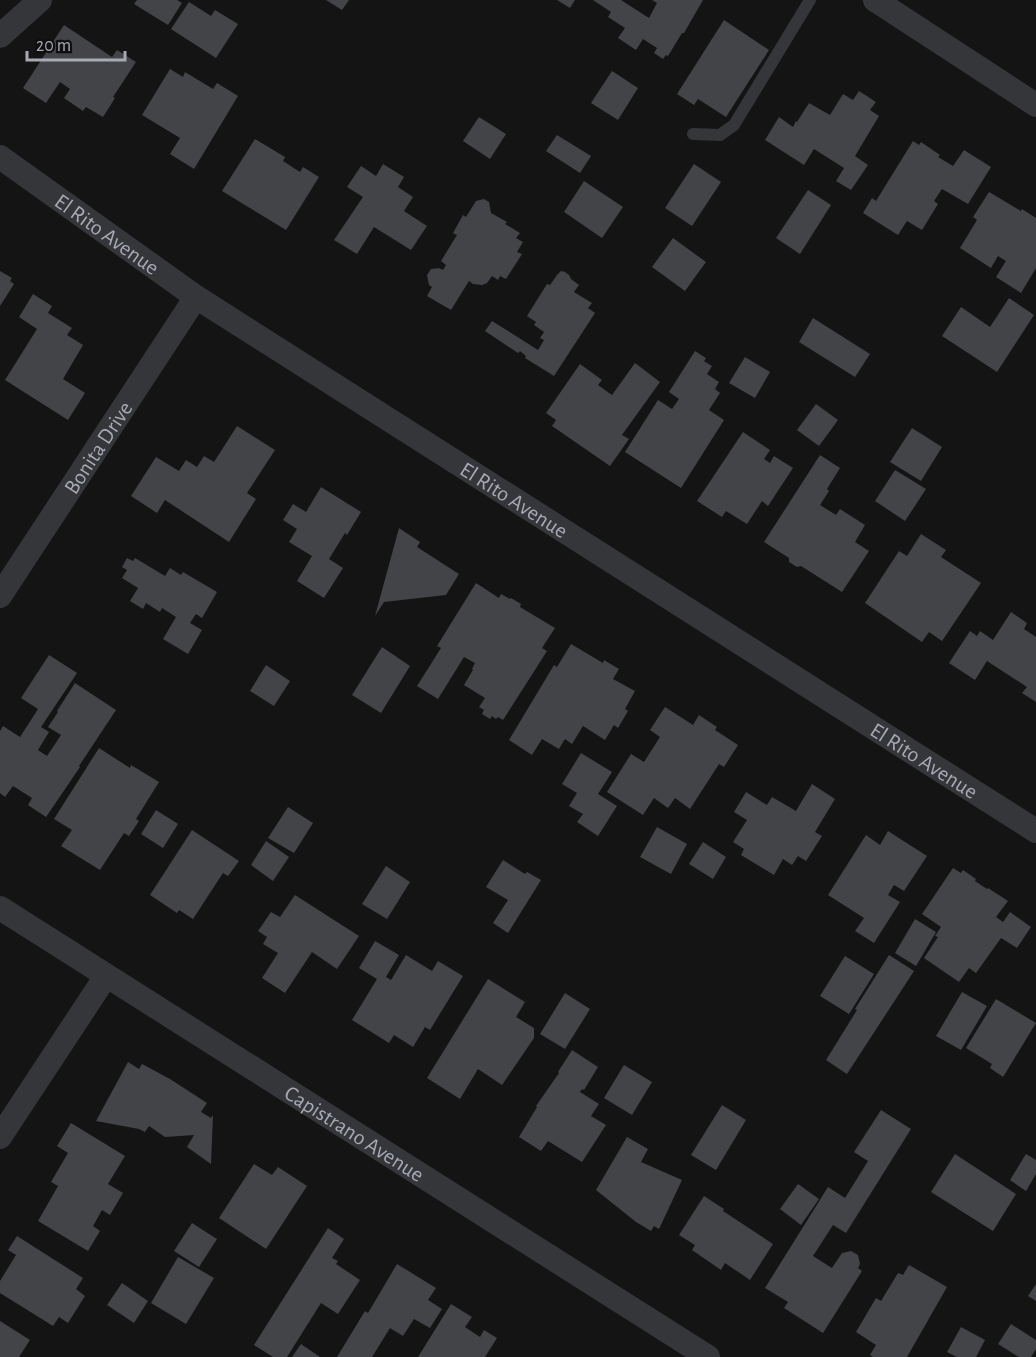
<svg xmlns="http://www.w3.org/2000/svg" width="1036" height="1357" font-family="'Alegreya Sans',sans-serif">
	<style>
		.building { fill: #434448 }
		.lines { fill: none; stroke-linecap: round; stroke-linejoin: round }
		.service { stroke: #35363a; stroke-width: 12 }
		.minor { stroke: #35363a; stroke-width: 24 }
		.labels { text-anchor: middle; stroke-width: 4.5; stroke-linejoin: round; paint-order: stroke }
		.street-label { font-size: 22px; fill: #a7aab4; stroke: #0f0f10 }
	</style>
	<rect width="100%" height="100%" fill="#141415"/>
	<path class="building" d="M137 0H177L182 3 168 25 134 4Z
		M326 0H349L342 10Z
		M557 0H575L570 8Z
		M593 0H621L649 18 657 3 652 0H703L684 33H682L668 56 666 55 663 59 654 53 657 48 643 39 636 50 618 38 625 28 608 17 611 12Z
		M189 2 211 16 215 10 238 24 216 58 171 29Z
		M724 20 769 50 726 117 698 99 694 105 677 94Z
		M64 25 112 57 117 50 136 62 113 97 115 98 103 117 86 107 83 111 64 98 70 89 60 82 46 103 23 88Z
		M170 69 183 77 185 72 213 89 217 83 238 96 194 169 170 154 180 138 142 115Z
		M612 71 638 88 618 120 591 103Z
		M859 91 876 102 870 110 879 116 855 156 868 165 851 190 836 181 844 168 814 149 804 165 765 140 779 117 793 127 796 121 797 122 809 103 830 115 843 94 853 100Z
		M479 117 506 134 490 159 463 141Z
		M557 135 591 156 580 173 546 151Z
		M255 139 285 157 283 161 300 172 303 167 319 177 286 230 222 191Z
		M913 141 919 145 921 142 940 155 938 157 953 166 964 150 991 167 968 204 942 189 934 201 938 204 922 230 907 221 898 235 863 213 872 198 876 201Z
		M383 164 404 177 398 187 413 197 404 211 427 226 411 250 374 227 357 254 334 240 363 197 347 187 361 166 376 176Z
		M694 164 721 182 692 226 665 208Z
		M584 181 623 207 602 238 564 212Z
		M808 190 831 205 800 254 776 238Z
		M989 192 1021 211 1022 209 1036 218V268L1021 293 996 277 1006 261 998 256 991 268 960 248 977 220 973 217Z
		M484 199 489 202 491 213 507 222 505 224 520 233 516 238 523 242 517 252 522 254 506 279 500 276 498 280 492 276 487 283 482 285 473 284 469 281 451 310 427 296 432 287 429 285 427 275 431 269 439 268 443 270 446 265 441 261 457 235 453 233 463 215 466 217 476 201Z
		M673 238 706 262 685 291 652 267Z
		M0 271 12 278 10 281 14 284 0 306Z
		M561 271 565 272 569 275 571 279 579 285 574 292 592 303 588 308 595 313 554 376 525 358 526 356 520 351 518 353 485 331 492 321 538 350 544 340 540 338 544 332 534 325 536 322 527 316 547 284 550 285 557 275Z
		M33 294 52 306 48 313 72 328 67 335 83 345 63 379 85 393 68 420 5 380 37 329 19 317Z
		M1009 298 1034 315 997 372 942 336 961 307 990 327Z
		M813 318 870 354 855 377 799 342Z
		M695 351 706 358 704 361 712 366 707 374 719 382 715 389 720 393 709 410 724 420 681 488 625 452 658 400 672 409 679 399 669 392Z
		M745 357 770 372 755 398 729 383Z
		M635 363 660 382 622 435 629 439 610 466 552 426 556 420 546 413 580 364 602 380 598 385 612 395Z
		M816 404 838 420 819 446 797 430Z
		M237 426 275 450 247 493 256 499 229 542 165 500 157 513 131 496 156 457 179 471 186 460 197 467 204 456 214 462Z
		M912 428 942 447 921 481 890 462Z
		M743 432 770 450 764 459 770 463 774 456 793 468 768 506 762 501 747 524 726 511 722 517 697 501Z
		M820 455 840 468 827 489 829 491 820 505 836 515 840 509 865 525 855 542 869 551 842 592 801 566 797 567 789 562V558L764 542Z
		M895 470 926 489 905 521 875 501Z
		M321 487 361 512 347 535 345 533 329 559 343 568 324 598 297 581 312 556 289 542 297 529 283 520 293 504 306 512Z
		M399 528 420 542 417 547 459 574 446 595 384 602 375 616Z
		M921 534 946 550 941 557 981 583 942 641 929 632 922 642 865 603 899 551 907 556Z
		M127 558 133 561 135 558 165 576 170 568 181 575 183 572 217 592 202 618 196 614 190 623 202 630 188 654 163 639 176 617 162 608 160 612 146 603 143 609 130 601 138 588 122 578 127 570 122 567Z
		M476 583 499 598 501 594 510 599 511 598 521 604 520 607 555 628 542 648 547 651 503 720 498 717 496 719 492 716 490 719 482 714 484 710 479 707 485 698 464 685 473 670 472 669 475 663 464 657 438 699 417 686 441 648 437 646Z
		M1011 612 1027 623 1024 629 1036 637V702L1022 693 1027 687 987 661 975 680 949 663 970 631 977 636 980 631 993 640Z
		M571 644 603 663 604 660 619 669 613 679 635 691 625 709 628 711 618 728 614 725 605 740 583 726 572 744 565 739 559 749 542 739 532 755 509 740 554 665 557 667Z
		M382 647 410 666 381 713 352 695Z
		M49 655 77 673 41 727 49 732 38 750 47 756 61 735 48 727 58 712 57 711 75 683 116 710 79 766 80 767 46 817 28 805 32 798 13 786 5 797 0 793V731L3 726 20 737 38 709 21 698Z
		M266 665 290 681 274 706 250 691Z
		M665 707 693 725 699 715 717 727 715 730 738 745 724 767 719 764 690 809 675 798 668 808 654 798 643 815 607 792 631 754 644 762 660 737 650 730Z
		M99 748 130 768 131 765 159 782 136 819 139 821 129 836 124 833 100 870 61 846 72 830 54 819Z
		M581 753 612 772 598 794 617 806 598 836 577 822 583 814 569 806 577 793 562 784Z
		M812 784 835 799 815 832 822 836 806 861 798 856 792 865 783 859 774 875 741 855 744 849 733 842 747 820 734 812 746 792 767 805 772 797 796 811Z
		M288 807 313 823 294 853 268 838Z
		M156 810 178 824 163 848 141 834Z
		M657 827 687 844 671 874 640 857Z
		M192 830 239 861 228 876 223 873 193 919 179 910 177 913 150 895Z
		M888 831 927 856 904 891 894 885 888 895 900 902 874 943 855 931 864 918 828 895 866 835 880 845Z
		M266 841 289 857 273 881 251 865Z
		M703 842 726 857 713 879 689 864Z
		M503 860 525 874 527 872 541 880 508 933 493 923 508 900 486 887Z
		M386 866 410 882 387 919 362 904Z
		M953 868 961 873 963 870 976 879 975 881 987 889 988 888 1008 901 996 917 1003 922 1010 912 1031 927 1017 948 1001 938 976 973 969 968 959 982 924 958 938 937 935 936 941 927 922 914Z
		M295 895 359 936 337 969 312 952 285 993 262 978 278 953 263 944 267 937 258 931 271 912 280 917Z
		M915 919 936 932 916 966 895 953Z
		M375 941 399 955 386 977 391 980 406 955 432 971 438 961 463 976 430 1030 425 1027 413 1047 394 1035 389 1043 352 1020 377 979 359 968Z
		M889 955 914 971 847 1074 826 1060 857 1010 855 1009Z
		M845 956 874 974 849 1014 820 996Z
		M488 979 525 1002 516 1017 534 1028V1038L502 1085 478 1069 460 1099 427 1078Z
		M962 992 987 1006 961 1050 936 1036Z
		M565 993 590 1009 565 1049 540 1034Z
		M996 999 1036 1023 1003 1077 990 1068 992 1064 966 1048Z
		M572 1050 598 1067 584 1090 582 1089 580 1092 599 1104 591 1116 606 1125 582 1162 548 1141 541 1151 519 1137 537 1107 536 1106 559 1073 558 1072Z
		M128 1062 139 1069 142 1064 170 1079 207 1103 201 1112 211 1118 213 1115 211 1164 187 1147 194 1135 165 1137 149 1126 145 1132 139 1129 96 1121Z
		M624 1065 652 1082 632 1115 604 1098Z
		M722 1105 746 1120 716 1170 691 1155Z
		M881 1110 911 1129 846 1233 833 1225 813 1256 832 1268 842 1253 851 1251 858 1255 860 1264 858 1268 862 1271 823 1333 784 1308 788 1302 765 1288 828 1187 845 1198 868 1161 854 1152Z
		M71 1123 125 1156 108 1184 123 1193 110 1215 102 1210 93 1226 100 1231 88 1251 38 1221 58 1186 51 1182 68 1153 57 1146Z
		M627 1137 648 1149 641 1162 682 1180 659 1229 654 1226 651 1231 636 1222 596 1190Z
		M955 1154 1016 1194 993 1231 931 1192Z
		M1026 1154 1036 1160V1174L1026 1191 1010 1180Z
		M254 1164 272 1175 278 1167 307 1186 266 1249 219 1218Z
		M798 1184 819 1199 801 1225 780 1209Z
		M704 1196 724 1209 723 1211 773 1244 750 1280 725 1263 721 1270 692 1250 695 1245 679 1235Z
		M192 1223 217 1239 199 1267 174 1251Z
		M328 1228 344 1239 332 1258 338 1261 336 1264 360 1280 338 1314 321 1303 287 1357H273L254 1345Z
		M17 1236 83 1278 76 1289 85 1296 68 1323 59 1317 53 1326 0 1293V1281L16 1255 8 1250Z
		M178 1257 214 1278 186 1324 151 1303Z
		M397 1264 436 1288 428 1300 442 1309 430 1328 414 1319 403 1336 390 1328 372 1357H337L365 1311 368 1313Z
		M909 1265 947 1287 907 1357H873L870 1355 876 1345 856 1332 876 1298 881 1301 898 1273 903 1275Z
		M122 1283 148 1301 134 1323 107 1305Z
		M1036 1284V1301L1028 1296Z
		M451 1304 472 1317 465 1327 480 1337 484 1330 497 1338 485 1357H418Z
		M0 1321 30 1340 19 1357H0Z
		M1011 1324 1036 1340V1349L1031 1357H1019L998 1344Z
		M961 1327 985 1340 976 1357H957L947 1352Z
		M301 1344 320 1357H292Z"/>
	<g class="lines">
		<path class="service" d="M693 134 720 135 734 125 810 0"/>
		<g class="minor">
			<path d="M875 0 1036 105"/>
			<path d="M0 36 40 0"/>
			<path id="s1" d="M0 157 196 297 1036 831"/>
			<path id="s2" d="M0 596 196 297"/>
			<path id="s3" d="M0 908 708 1357"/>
			<path d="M0 1137 106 976"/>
		</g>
	</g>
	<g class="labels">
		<g class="street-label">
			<text dy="8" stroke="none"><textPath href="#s1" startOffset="132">El Rito Avenue</textPath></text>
			<text dy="8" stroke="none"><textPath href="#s2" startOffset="178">Bonita Drive</textPath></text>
			<text dy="8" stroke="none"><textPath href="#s1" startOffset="618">El Rito Avenue</textPath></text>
			<text dy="8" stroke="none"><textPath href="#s1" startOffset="1104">El Rito Avenue</textPath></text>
			<text dy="8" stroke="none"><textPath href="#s3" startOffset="420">Capistrano Avenue</textPath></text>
		</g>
	</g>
	<path d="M27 51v9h98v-9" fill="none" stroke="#a7aab4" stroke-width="3"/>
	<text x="36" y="51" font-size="18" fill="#a7aab4" stroke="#0f0f10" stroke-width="4.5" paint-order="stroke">20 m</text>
</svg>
